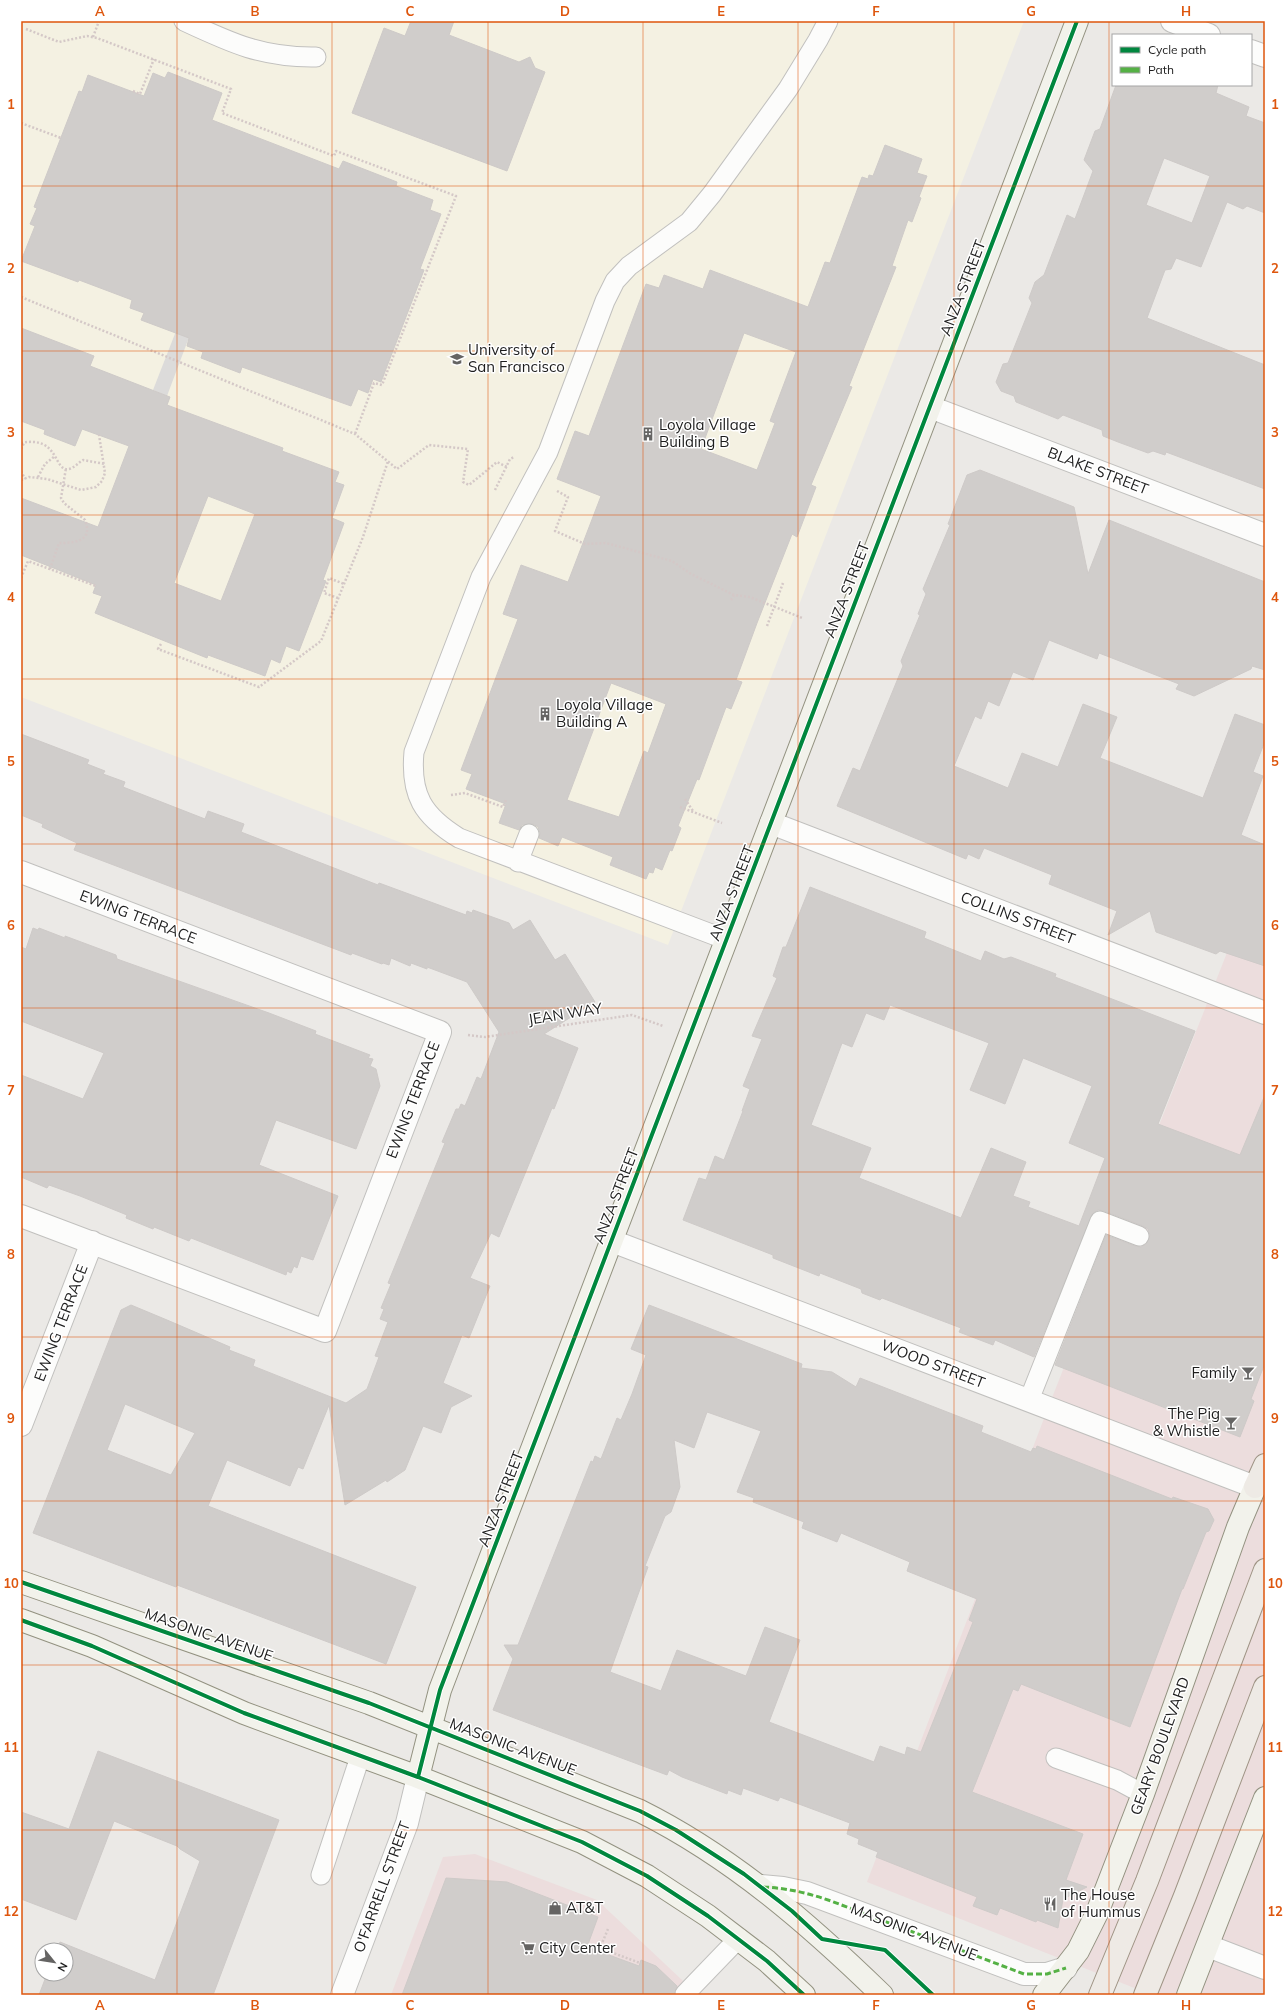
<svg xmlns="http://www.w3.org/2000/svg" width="1286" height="2016" font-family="Mulish,sans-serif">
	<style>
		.commercial { fill: #ecdddd }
		.education { fill: #f4f1e2 }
		.pier { fill: #dcdbda }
		.building { fill: #d0cdcb; stroke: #cecac8; fill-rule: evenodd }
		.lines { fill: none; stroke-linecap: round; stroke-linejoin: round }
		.lane-casing { stroke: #c1c0be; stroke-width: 21 }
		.street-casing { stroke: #c1c0be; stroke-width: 24 }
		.secondary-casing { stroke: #939280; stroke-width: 24 }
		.primary-casing { stroke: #9f9485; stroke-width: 24 }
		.path { stroke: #d4c8c7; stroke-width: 2.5; stroke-dasharray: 2 2; stroke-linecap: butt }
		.lane { stroke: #fcfcfb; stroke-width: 19 }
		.street { stroke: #fcfcfb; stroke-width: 22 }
		.secondary { stroke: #f2f2eb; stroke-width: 22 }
		.primary { stroke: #eeeae5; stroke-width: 22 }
		.quiet { stroke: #55b145; stroke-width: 3; stroke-dasharray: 6 3; stroke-linecap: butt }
		.cycleway-casing { stroke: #fff; stroke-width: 6 }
		.cycleway { stroke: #00873e; stroke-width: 4 }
		.grid { fill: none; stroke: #de560d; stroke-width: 1; stroke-opacity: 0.55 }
		.labels { text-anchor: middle; stroke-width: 3; stroke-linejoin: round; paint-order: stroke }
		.street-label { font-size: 15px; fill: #1d1d1d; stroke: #fff }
		.poi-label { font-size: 15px; fill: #1d1d1d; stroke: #fff; text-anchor: start }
		.neatline { fill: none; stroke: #de560d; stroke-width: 1.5 }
		.grid-label { font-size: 13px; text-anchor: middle; font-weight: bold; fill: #de560d }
	</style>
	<rect width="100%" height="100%" fill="#ebe9e6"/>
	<path class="commercial" d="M1265 856V1995H1152L867 1882 1048 1408Z
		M475 1854 597 1900 698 1995H391L443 1857Z"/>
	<path class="education" d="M21 21H1024L668 945 21 697Z"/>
	<path class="pier" d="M178 326 191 332 167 396 153 390Z"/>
	<path class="building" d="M411 21H454L449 35 519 62 530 57 535 68 545 72 507 171 352 113 384 28 405 36Z
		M168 72 222 93 212 120 339 169 343 161 397 182 396 186 433 200 430 210 441 214 420 269 424 270 381 382 373 379 368 393 358 389 351 406 242 367 240 373 201 358 203 352 187 346 189 338 141 320 144 313 130 308 132 300 79 280 78 282 21 261 35 226 30 224 37 208 34 207 79 91 82 92 88 75 144 96 153 73 165 78Z
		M1116 85H1218L1216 93 1249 107 1246 116 1265 123V213L1247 206 1243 209 1227 202 1201 267 1176 258 1171 269 1165 270 1147 318 1265 365V489L1166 452 1165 455 1153 451 1148 453 1118 442 1103 436 1102 430 1063 415 1058 419 1016 402 1014 396 1001 391 996 382 1003 364 1008 363 1032 303 1029 298 1035 282 1044 275 1067 215 1075 219 1093 171 1084 160 1095 131 1100 129ZM1164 158 1210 176 1192 223 1146 205Z
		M885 145 922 159 917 173 927 176 919 197 921 198 912 222 908 220 892 266 896 267 849 386 852 387 811 485 816 487 797 537 792 534 757 623 736 680 742 682 731 709 726 707 699 780 697 779 678 826 681 828 672 851 670 850 662 870 655 867 653 873 649 872 646 879 610 865 613 857 562 837 558 846 539 838 540 833 538 827 533 824 522 825 519 830 499 823 506 804 466 789 472 774 461 770 518 619 503 614 521 565 568 582 601 496 557 479 575 431 589 436 646 284 659 288 664 275 703 289 710 270 808 307 825 262 830 263 862 177 868 179 869 175 873 176ZM744 333 796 352 770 421 775 423 757 470 701 449ZM611 683 666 704 648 753 644 751 619 817 567 800Z
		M21 328 94 356 90 366 170 397 167 405 283 448 282 451 339 472 335 482 344 485 332 518 344 523 323 580 326 581 299 651 286 646 280 663 271 659 265 676 208 655 207 658 95 613 102 596 93 593 96 585 21 555V498L98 527 129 446 82 429 75 446 44 434 45 430 21 421ZM208 496 255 514 221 601 174 583Z
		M980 470 1074 507 1088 574 1109 520 1265 582V670L1252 666 1251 669 1194 696 1176 689 1179 684 1099 653 1097 659 1049 640 1033 680 1013 672 999 706 988 701 981 719 975 716 954 766 1008 788 1022 753 1058 767 1083 704 1117 717 1100 758 1203 798 1235 714 1265 725V741L1253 772 1263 776 1241 835 1265 845V966L1220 951 1216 954 1156 932 1150 911 1108 935 1117 911 1049 884 1052 875 984 848 979 859 968 854 966 859 837 806 853 768 860 771 903 666 901 661 920 615 918 614 926 594 923 589 950 525 948 524 967 475Z
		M21 734 89 760 87 764 105 771 103 774 125 782 123 787 205 819 208 811 244 824 241 832 378 885 379 883 466 915 467 911 472 913 473 910 509 923 513 930 530 920 555 960 565 954 595 1002 544 1034 578 1048 554 1109 552 1108 499 1237 491 1233 470 1278 490 1286 469 1338 462 1335 443 1383 472 1396 451 1407 441 1433 423 1426 405 1470 387 1482 386 1480 345 1505 329 1405 303 1469 298 1467 290 1486 227 1460 208 1506 416 1587 386 1664 177 1585 176 1587 33 1533 121 1310 131 1305 167 1320 230 1347 229 1350 255 1360 253 1366 346 1403 367 1389 379 1357 375 1356 388 1322 380 1319 384 1309 381 1308 391 1284 388 1283 445 1143 442 1142 456 1109H459L461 1104 465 1106 477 1077 481 1079 499 1032 467 982 427 967V969L411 963 410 966 391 958 389 965 383 963 382 964 352 953 351 955 74 850 77 843 42 827 43 824 21 815ZM125 1404 195 1433 171 1475 107 1450Z
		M810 887 926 932 924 938 981 961 985 951 1004 959 1011 957 1056 974 1055 977 1195 1031 1158 1124 1240 1155 1265 1095V1363L1251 1399 1254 1401 1240 1437 1055 1365 1106 1235 1135 1246 1141 1247 1146 1244 1150 1235 1148 1229 1143 1226 1104 1211 1098 1210 1093 1213 1034 1357 995 1340 993 1345 959 1332 961 1328 882 1298 880 1300 862 1293 861 1289 820 1273 819 1276 773 1258V1255L683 1220 699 1178 706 1180 715 1156 724 1160 743 1111H742L750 1089 743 1086 762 1039 752 1036 777 978 773 976 783 947H786ZM890 1005 989 1043 970 1090 1005 1104 1023 1058 1092 1086 1069 1143 1105 1158 1079 1226 1028 1207 1030 1202 1013 1196 1026 1162 991 1148 961 1218 859 1178 871 1148 811 1125 842 1043 852 1047 866 1013 884 1020Z
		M33 928 38 930 39 928 65 938V936L116 955 117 959 269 1013 316 1031 315 1034 370 1055 368 1058 373 1059 370 1066 376 1069 380 1086 356 1149 276 1120 259 1165 338 1196 313 1260 301 1256 297 1268 294 1266 291 1273 287 1271 286 1275 191 1238 189 1241 154 1227 153 1229 126 1218 127 1215 80 1196 49 1185 47 1188 21 1177V1075L83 1099 104 1053 21 1021V947L26 949Z
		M649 1305 802 1364 801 1368 832 1372 856 1387 860 1378 983 1426 981 1432 1031 1452 1033 1448 1036 1449 1037 1446 1172 1499 1173 1497 1208 1509 1214 1520 1209 1531 1206 1532 1183 1589H1182L1130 1727 1021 1684 1018 1691 1013 1689 972 1792 1083 1834 1066 1880 1087 1887 1063 1899 1058 1928 1037 1920 1036 1922 1000 1908 997 1915 973 1906 977 1897 876 1857 878 1852 858 1844 859 1839 847 1834 850 1823 780 1797 778 1801 743 1788 741 1795 728 1790 727 1794 682 1777 669 1770 667 1775 493 1710 513 1659 504 1645H518L591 1461 593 1462 595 1456 601 1459 617 1418 621 1420 632 1394 646 1355 631 1349ZM707 1412 761 1431 737 1492 754 1498 753 1502 804 1522 802 1528 837 1542 841 1533 910 1562 907 1571 977 1599 969 1620 973 1622 921 1752 907 1747 905 1755 880 1746 874 1762 769 1722 800 1640 765 1627 746 1676 677 1650 661 1691 610 1672 648 1567 645 1566 665 1516 671 1512 680 1487 674 1440 694 1448Z
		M98 1751 279 1820 213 1995H39L47 1974H66V1950H57L60 1942 155 1980 200 1861 180 1849 177 1846 114 1821 76 1920 21 1899V1812L69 1829Z
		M446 1878 507 1882 598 1917 587 1947 639 1966 641 1960 656 1966 677 1986 674 1995H402Z"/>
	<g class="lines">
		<g class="lane-casing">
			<path id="lane" d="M184 21C231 43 263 58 316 57
				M518 862 529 834
				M727 940 459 838C423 816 410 795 414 752L481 577 548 452 605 301 615 281 629 266 689 222 712 194 788 89 818 40 828 21
				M1029 1400 1100 1221 1139 1236
				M1056 1758 1117 1780 1143 1794
				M321 1875 360 1757
				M685 1994 739 1938"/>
		</g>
		<g class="street-casing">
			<path id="street" d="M1172 21 1209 35
				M1251 51 1265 56
				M930 407 1265 535
				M771 823 1265 1013
				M21 872 440 1032 325 1331 21 1216
				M612 1241 1255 1487
				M21 1425 92 1242
				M761 1886 783 1888 807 1893 1024 1974H1047L1066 1968
				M1208 1946 1265 1968
				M342 1995 407 1823 418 1777"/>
		</g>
		<g class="secondary-casing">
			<path id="secondary" d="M21 1582 369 1703 640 1811C732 1857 809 1924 882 1995
				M21 1620 92 1646 244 1713 418 1777 582 1842 647 1876 708 1916 767 1961 804 1995
				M418 1777 440 1690 1077 21
				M1044 1995 1078 1951 1097 1913 1143 1794 1238 1527 1255 1487
				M1188 1995 1265 1798"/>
		</g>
		<g class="primary-casing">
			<path id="primary" d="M1255 1487 1265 1465
				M1100 1995 1147 1881 1265 1570
				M1145 1995 1185 1896 1265 1687"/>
		</g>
		<path class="path" d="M26 29 59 42 87 36 97 38 231 89 222 113 334 156 336 151 456 196 382 385 374 383 355 434
			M93 37 99 21
			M133 91 140 94 154 59
			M21 123 61 138
			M21 297 355 434 397 469 429 445 468 449 463 482 469 485 497 462 507 467
			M21 443C60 435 53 472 69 469 74 468 78 463 83 460L105 464
			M21 449 24 443
			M21 471 25 479
			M38 477 45 464 55 456
			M21 480 29 477 47 479 81 490 96 487 102 481 105 473 99 435
			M495 490 510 459 514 457
			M557 491 568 497 555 531 585 544 606 543 672 561 691 574 734 595 750 597 802 618
			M50 569 59 543C73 543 94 542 85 520L64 503 61 498 66 468
			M21 578 28 561 96 586
			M338 598 324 593 329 578 344 584
			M731 600 734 595
			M767 626 783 583
			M161 644 158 649 259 687 321 641 363 537 388 461
			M451 795 465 793 503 807 506 800
			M685 799 693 811
			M680 807 722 823
			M468 1035 485 1037 632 1015 663 1026
			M608 1929 600 1948 640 1963"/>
		<use href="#lane" class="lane"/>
		<use href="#street" class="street"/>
		<use href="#secondary" class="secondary"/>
		<use href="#primary" class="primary"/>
		<path class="quiet" d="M763 1887C787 1888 808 1893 831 1901L1024 1974H1047L1066 1968"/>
		<g class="cycleway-casing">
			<path id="cycleway" d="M21 1582 369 1703 640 1811 676 1830 744 1874 792 1911 822 1939 885 1950 933 1995
				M21 1620 92 1646 244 1713 418 1777 582 1842 647 1876 708 1916 767 1961 804 1995
				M418 1777 440 1690 1077 21"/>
		</g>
		<use href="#cycleway" class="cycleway"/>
	</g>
	<path class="grid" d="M177 21V1995M332 21V1995M488 21V1995M643 21V1995M798 21V1995M954 21V1995M1109 21V1995M21 186H1265M21 351H1265M21 515H1265M21 679H1265M21 844H1265M21 1008H1265M21 1172H1265M21 1337H1265M21 1501H1265M21 1665H1265M21 1830H1265"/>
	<defs>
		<g id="university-bare" transform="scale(1.08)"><path d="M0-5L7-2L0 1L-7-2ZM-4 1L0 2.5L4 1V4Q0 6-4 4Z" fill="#656463" stroke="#fff" stroke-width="2.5" paint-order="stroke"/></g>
		<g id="building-bare" transform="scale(1.08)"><path d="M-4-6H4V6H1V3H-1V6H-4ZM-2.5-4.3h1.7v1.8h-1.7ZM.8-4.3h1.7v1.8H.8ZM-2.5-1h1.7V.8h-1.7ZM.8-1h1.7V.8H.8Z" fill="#656463" stroke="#fff" stroke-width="2.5" paint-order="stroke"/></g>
		<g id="bar-bare" transform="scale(1.08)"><path d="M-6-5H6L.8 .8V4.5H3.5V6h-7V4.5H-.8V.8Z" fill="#656463" stroke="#fff" stroke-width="2.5" paint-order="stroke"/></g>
		<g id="restaurant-bare" transform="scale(1.08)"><path d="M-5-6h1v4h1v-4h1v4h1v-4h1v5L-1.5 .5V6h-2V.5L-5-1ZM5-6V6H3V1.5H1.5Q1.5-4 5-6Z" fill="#656463" stroke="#fff" stroke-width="2.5" paint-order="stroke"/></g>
		<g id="shop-bare" transform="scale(1.08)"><path d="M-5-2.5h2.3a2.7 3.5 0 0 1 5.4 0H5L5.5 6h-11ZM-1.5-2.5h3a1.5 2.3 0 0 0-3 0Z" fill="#656463" stroke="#fff" stroke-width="2.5" paint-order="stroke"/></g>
		<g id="supermarket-bare" transform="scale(1.08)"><path d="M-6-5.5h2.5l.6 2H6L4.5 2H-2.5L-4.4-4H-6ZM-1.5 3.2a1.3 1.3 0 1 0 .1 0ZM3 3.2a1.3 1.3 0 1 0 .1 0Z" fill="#656463" stroke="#fff" stroke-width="2.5" paint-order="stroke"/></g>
	</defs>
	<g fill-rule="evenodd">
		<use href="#university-bare" x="457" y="359"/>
		<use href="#building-bare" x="648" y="434"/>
		<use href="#building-bare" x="545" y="714"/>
		<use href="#bar-bare" x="1248" y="1373"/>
		<use href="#bar-bare" x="1231" y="1423"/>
		<use href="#restaurant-bare" x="1050" y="1904"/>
		<use href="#shop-bare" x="555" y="1908"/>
		<use href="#supermarket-bare" x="528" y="1948"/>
	</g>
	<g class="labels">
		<g class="street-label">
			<text transform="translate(963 288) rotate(-69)" y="5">ANZA STREET</text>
			<text transform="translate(1098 471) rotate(21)" y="5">BLAKE STREET</text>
			<text transform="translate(847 590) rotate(-69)" y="5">ANZA STREET</text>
			<text transform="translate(732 893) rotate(-69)" y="5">ANZA STREET</text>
			<text transform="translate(138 917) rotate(21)" y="5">EWING TERRACE</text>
			<text transform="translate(1018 918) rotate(21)" y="5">COLLINS STREET</text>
			<text transform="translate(565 1014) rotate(-9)" y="5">JEAN WAY</text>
			<text transform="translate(413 1100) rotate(-69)" y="5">EWING TERRACE</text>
			<text transform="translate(616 1196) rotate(-69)" y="5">ANZA STREET</text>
			<text transform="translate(61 1323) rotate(-69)" y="5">EWING TERRACE</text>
			<text transform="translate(933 1364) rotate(21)" y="5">WOOD STREET</text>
			<text transform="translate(501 1499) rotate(-69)" y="5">ANZA STREET</text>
			<text transform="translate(209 1635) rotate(19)" y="5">MASONIC AVENUE</text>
			<text transform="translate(1160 1746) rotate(-70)" y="5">GEARY BOULEVARD</text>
			<text transform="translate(513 1747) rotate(21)" y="5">MASONIC AVENUE</text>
			<text transform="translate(382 1887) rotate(-70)" y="5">O'FARRELL STREET</text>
			<text transform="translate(914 1932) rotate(21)" y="5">MASONIC AVENUE</text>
		</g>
		<g class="poi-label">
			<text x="468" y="355">University of<tspan x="468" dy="17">San Francisco</tspan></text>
			<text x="659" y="430">Loyola Village<tspan x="659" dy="17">Building B</tspan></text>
			<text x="556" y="710">Loyola Village<tspan x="556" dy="17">Building A</tspan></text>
			<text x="1237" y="1378" text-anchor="end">Family</text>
			<text x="1220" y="1419" text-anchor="end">The Pig<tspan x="1220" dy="17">&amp; Whistle</tspan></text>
			<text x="1061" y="1900">The House<tspan x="1061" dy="17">of Hummus</tspan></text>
			<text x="566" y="1913">AT&amp;T</text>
			<text x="539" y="1953">City Center</text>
		</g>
	</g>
	<rect width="1286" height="2016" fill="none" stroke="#ffffff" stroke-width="44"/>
	<rect x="1112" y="34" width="140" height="52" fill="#ffffff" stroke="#a5a5a5"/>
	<rect x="1120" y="47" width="20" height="6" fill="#00873e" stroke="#a5a5a5"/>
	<text x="1148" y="54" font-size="12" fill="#1d1d1d">Cycle path</text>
	<rect x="1120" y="67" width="20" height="6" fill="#55b145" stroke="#a5a5a5"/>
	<text x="1148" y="74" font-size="12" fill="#1d1d1d">Path</text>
	<g transform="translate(54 1962) rotate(120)"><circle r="19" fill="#ffffff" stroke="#a5a5a5"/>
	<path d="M0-3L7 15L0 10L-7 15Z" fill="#656463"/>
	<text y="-6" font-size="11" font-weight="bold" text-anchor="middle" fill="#1d1d1d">N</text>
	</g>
	<rect x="22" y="22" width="1242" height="1972" class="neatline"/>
	<g class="grid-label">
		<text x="100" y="16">A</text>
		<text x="255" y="16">B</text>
		<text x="410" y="16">C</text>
		<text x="565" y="16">D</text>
		<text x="721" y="16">E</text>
		<text x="876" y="16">F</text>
		<text x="1031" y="16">G</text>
		<text x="1186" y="16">H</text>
		<text x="11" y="109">1</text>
		<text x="1275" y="109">1</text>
		<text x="11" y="273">2</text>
		<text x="1275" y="273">2</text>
		<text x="11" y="437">3</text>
		<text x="1275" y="437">3</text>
		<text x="11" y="602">4</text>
		<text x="1275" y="602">4</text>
		<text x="11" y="766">5</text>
		<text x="1275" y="766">5</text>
		<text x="11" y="930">6</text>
		<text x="1275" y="930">6</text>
		<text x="11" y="1095">7</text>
		<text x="1275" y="1095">7</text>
		<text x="11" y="1259">8</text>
		<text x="1275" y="1259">8</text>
		<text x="11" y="1423">9</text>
		<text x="1275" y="1423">9</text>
		<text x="11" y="1588">10</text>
		<text x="1275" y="1588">10</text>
		<text x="11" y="1752">11</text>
		<text x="1275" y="1752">11</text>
		<text x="11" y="1916">12</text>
		<text x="1275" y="1916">12</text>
		<text x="100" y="2010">A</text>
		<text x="255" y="2010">B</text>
		<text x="410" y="2010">C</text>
		<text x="565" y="2010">D</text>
		<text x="721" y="2010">E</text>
		<text x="876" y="2010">F</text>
		<text x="1031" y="2010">G</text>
		<text x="1186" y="2010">H</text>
	</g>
</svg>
